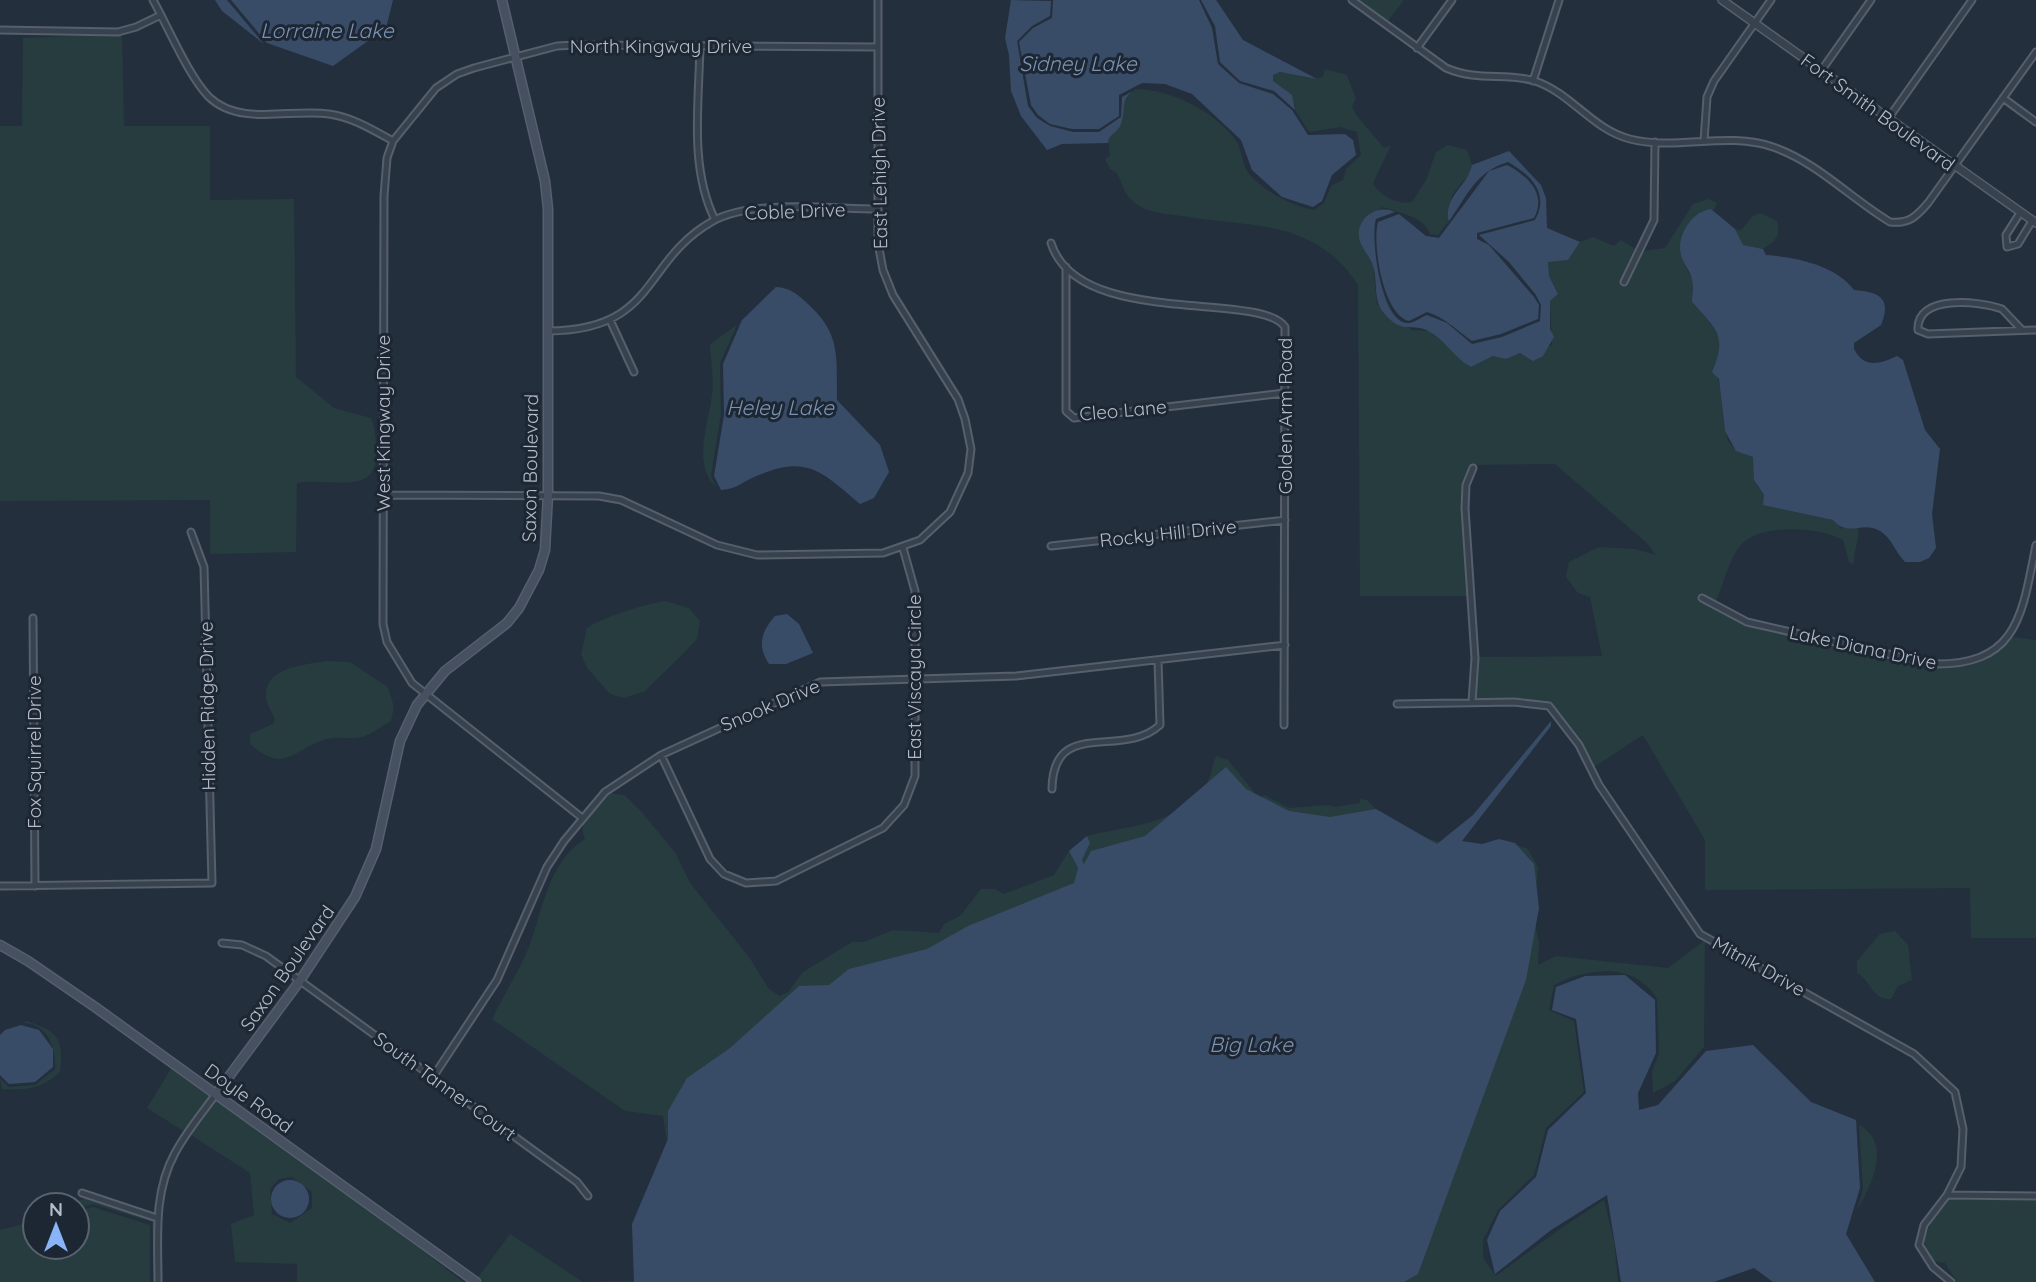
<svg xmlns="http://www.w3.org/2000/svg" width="2036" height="1282" font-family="Quicksand,sans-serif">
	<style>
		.green { fill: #263c3f; fill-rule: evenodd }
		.water { fill: #394c67 }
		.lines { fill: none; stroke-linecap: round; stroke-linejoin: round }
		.minor-casing { stroke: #565f6c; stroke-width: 9 }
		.tertiary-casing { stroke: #565f6c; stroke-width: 10 }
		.secondary-casing { stroke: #565f6c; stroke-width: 11 }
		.minor { stroke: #38414e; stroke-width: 5 }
		.tertiary { stroke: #38414e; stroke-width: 7 }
		.secondary { stroke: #465061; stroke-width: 8 }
		.labels { text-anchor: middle; stroke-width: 6; stroke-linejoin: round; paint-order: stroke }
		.street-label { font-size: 19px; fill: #b4bcc9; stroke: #1d2633 }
		.water-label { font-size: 21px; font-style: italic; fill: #7c92b1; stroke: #1d2633 }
	</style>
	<rect width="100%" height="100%" fill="#242f3e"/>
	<path class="green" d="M1357 0H1404L1387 22Z
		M122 34 124 126H210V200L294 199 296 377 334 408 371 418C376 431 376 442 376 456 376 497 325 477 297 483L296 552 210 554V500L0 501V126H22L23 38Z
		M1325 69 1347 75 1356 99 1352 106 1356 115 1384 148 1391 145 1373 183C1379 196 1398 205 1412 202L1426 180 1436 152 1448 145 1467 150 1472 165 1471 172 1452 195 1449 221 1438 235 1430 234C1423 215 1400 214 1383 207L1367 218 1359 237 1373 266 1377 303 1383 312 1412 330 1430 331 1471 367 1493 356 1506 359 1520 353 1530 357 1552 345 1550 301 1558 294 1549 276 1548 262 1568 260 1580 242 1593 237 1614 246 1621 240 1637 250 1620 283 1625 287 1643 251 1665 248 1693 204 1708 199 1717 203 1714 210C1692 205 1687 240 1681 256L1693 281 1692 302C1710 323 1731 340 1714 368 1725 386 1719 435 1733 447 1737 452 1748 454 1753 457L1757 486 1764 495V505L1833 520 1841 528H1858C1860 541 1853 550 1854 564L1849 562 1843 540C1820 527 1758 522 1739 547 1728 562 1723 585 1716 602L1701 594 1698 600 1746 625 1932 667 1977 663 1989 658 2014 637 2036 640V938H1971L1970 888 1705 890V840L1643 735 1594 767 1581 743 1551 704 1523 698 1475 699 1478 657 1602 656 1590 597 1578 593 1566 577 1569 562 1599 547 1635 549 1656 555 1647 543 1555 464 1469 465 1462 507 1467 596H1360L1358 285C1314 218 1252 228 1182 216 1167 214 1149 213 1136 204 1124 196 1123 185 1117 173L1110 169 1105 159 1110 156 1108 137C1128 124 1116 102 1136 89 1172 90 1212 110 1235 139 1242 148 1241 159 1246 169 1256 188 1294 207 1314 210L1324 203 1331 186 1343 180 1346 169 1361 155 1357 132 1340 127 1309 132 1295 110V104L1273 81V75C1287 66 1307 83 1323 77Z
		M1761 213 1777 221C1781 237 1775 241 1763 249L1743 245 1735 229 1741 230 1753 216Z
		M737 325 720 363 721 414 711 476 717 488C691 465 709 423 712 394 714 378 711 361 710 344Z
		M665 601 689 608 700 621 697 639 686 651 645 691 624 698 610 694 587 668 581 654 587 628C603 617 645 604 665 601Z
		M327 661 350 662 388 687 394 707 391 721C382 726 372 734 362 737 349 740 335 735 323 740 289 753 284 773 250 744V734L273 724 275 720C273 713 267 705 266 699 262 666 306 665 327 661Z
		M1217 756 1228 760 1259 798 1264 795 1289 808 1328 805 1335 807 1360 803V799L1367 800 1381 814 1426 838 1440 842 1474 816 1457 845 1511 843 1528 849 1538 867 1534 921 1539 942 1538 965 1556 956 1668 968 1705 940 1704 1047 1675 1081 1653 1093 1652 1071 1659 1053 1657 999C1636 962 1588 967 1554 985L1549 1010 1574 1021 1584 1092 1546 1128 1534 1175 1498 1210 1483 1240V1258L1496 1276C1532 1249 1566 1224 1604 1200L1614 1241 1618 1282H1324L1082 860 1090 843 1087 836C1130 825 1176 826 1205 786 1213 775 1211 764 1217 756Z
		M609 793 624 795 641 811 676 854 690 883 749 957 769 989 780 996 788 992 803 972 852 942H864L893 930 939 933 944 924 960 916 981 889H995L1004 894 1054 875 1069 851 1078 868 1074 887 933 1282H482L477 1279 510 1234 583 1282 654 1280 668 1150 663 1116 625 1111 492 1019C503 996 517 974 527 952 543 913 546 864 585 839 576 821 597 805 609 793Z
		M1895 931 1908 945 1912 980 1898 986 1891 999C1873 1001 1871 981 1857 973V961L1880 934Z
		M27 1021C58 1032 64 1038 60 1072 44 1088 24 1091 2 1089L0 1078 9 1087 35 1085 55 1069C56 1048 48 1023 23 1023Z
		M172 1067 211 1095 185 1132 147 1108Z
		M216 1098 355 1198 463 1282H297V1264L235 1262 231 1224 254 1215 250 1173 191 1135ZM292 1177 312 1192V1208L290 1223 272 1214 270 1189 279 1179Z
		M1859 1125C1893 1143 1871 1186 1857 1210L1863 1189Z
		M86 1198 154 1221 155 1282 152 1222 93 1204 77 1208V1205H66Z
		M1947 1200H2036V1282H1957L1945 1263 1932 1261C1914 1240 1933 1219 1947 1200Z
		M93 1207 150 1225V1282H0V1230L35 1221V1247H77V1211Z"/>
	<path class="water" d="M215 0H227L264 44 222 11Z
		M231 0H393L386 28 333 66 267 43Z
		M1011 0 1051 1 1050 16 1032 26 1017 41 1028 106 1037 118 1050 126 1073 132H1099L1121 117 1122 97 1133 91C1120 101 1126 110 1121 124 1118 133 1109 133 1108 143L1062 144 1047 150 1021 116 1011 91 1009 55 1005 38Z
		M1053 0H1199L1212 28 1218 64 1239 83 1273 94 1292 110 1308 135 1345 134 1353 140 1356 155 1332 175 1322 201 1313 207 1282 197 1252 170 1241 140 1192 94 1165 84 1142 83 1119 95V116L1099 129H1072L1050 124 1038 115 1031 105 1019 42 1033 28 1052 18Z
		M1201 0H1216L1243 40 1317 79 1280 72 1273 75V81L1292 95 1295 110 1274 91 1240 81 1220 62 1215 26Z
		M1509 151 1541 185 1546 198 1547 228 1580 242 1568 260 1548 262 1549 276 1558 294 1550 301V329L1554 337 1543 356 1533 361 1520 353 1506 359 1493 356 1471 367C1454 358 1446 341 1430 332 1413 321 1403 337 1383 312 1373 299 1378 282 1373 266 1370 256 1360 247 1359 237 1357 216 1379 204 1395 212L1376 219C1370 238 1381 322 1407 323 1413 324 1421 317 1427 315L1447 323 1472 344 1502 337 1540 321 1541 305 1536 295 1509 262 1479 235 1535 220C1550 194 1531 175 1508 162 1475 172 1468 195 1449 221L1448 219C1446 194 1467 187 1472 165Z
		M1507 165C1528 176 1547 194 1534 218L1477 233V239L1489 245 1534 297 1539 305 1538 319 1501 334 1472 341C1456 330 1446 318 1427 312L1409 321C1383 315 1372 244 1378 222L1399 214 1426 236 1439 238 1489 171Z
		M1711 209 1735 229 1743 245 1763 249 1766 255C1795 257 1836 265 1854 290 1876 292 1893 296 1881 325L1854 343V349C1864 369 1880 364 1897 356L1903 360 1925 430 1940 449 1932 514 1936 548 1929 558 1920 562H1905C1895 552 1892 538 1880 531 1863 520 1848 538 1833 520L1763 505 1764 495 1754 480 1753 457 1736 451 1725 431 1719 379 1712 372C1728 336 1716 329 1692 302 1692 295 1694 287 1692 280 1691 271 1683 264 1681 255 1676 236 1692 211 1711 209Z
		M776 287C791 288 797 294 808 304 842 335 836 358 837 400L880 445 889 472 874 498 860 504C819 469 805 454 752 478 739 484 736 489 721 490L714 476 724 415 723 364 742 320Z
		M787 614 799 624 813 653 786 664H769C757 646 761 632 775 616Z
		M1551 721V726L1462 841 1482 844 1499 839 1515 843 1534 864 1539 908 1526 980 1418 1274 1404 1282H634L632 1224 668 1139V1111L687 1078 730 1048 799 986 829 985 849 969 927 949 968 926 1074 883 1078 868 1069 851 1087 836 1090 843 1082 860 1084 864 1091 851 1145 836 1226 767 1246 789 1289 811 1330 817 1376 809 1437 844 1473 815Z
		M1625 975 1655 1000 1656 1053 1638 1093 1639 1110 1658 1105 1706 1051 1753 1045 1811 1102 1856 1120 1860 1188 1846 1234 1875 1282H1773L1754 1268 1714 1282H1621L1607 1195 1551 1230 1495 1274 1487 1240 1500 1211 1536 1177 1548 1130 1586 1093 1576 1019 1552 1010 1556 987 1585 976Z
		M21 1025 39 1030 53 1049V1067L35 1082 9 1084 0 1075V1035L5 1030Z
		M271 1199a19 19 0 1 1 38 0a19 19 0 1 1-38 0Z"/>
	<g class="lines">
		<g class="minor-casing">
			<path id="minor" d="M153 0C168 27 189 77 209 97 240 127 292 108 329 114 352 117 373 130 393 141
				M1352 0 1446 68C1479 82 1505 72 1535 81 1571 93 1593 130 1630 139 1676 151 1727 131 1773 147 1817 162 1850 198 1890 222 1909 224 1916 217 1928 203L2036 52
				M0 30 118 32 136 27 161 15
				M700 46C699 103 689 167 715 220
				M1417 48 1452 0
				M1821 71 1871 0
				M1533 81 1559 0
				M2003 98 2036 122
				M1888 119 1972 0
				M1704 141 1707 97 1714 81 1771 0
				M2020 213 2006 235 2007 247 2018 244 2032 221
				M1051 243C1078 329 1260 290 1285 327L1284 725
				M1066 267V411L1074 418 1284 393
				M1624 282 1654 220 1655 142
				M610 320 634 372
				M2022 330 2002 309C1979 301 1916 294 1918 330L1928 334 2036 330
				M548 331C659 330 641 261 713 221 753 199 832 209 877 209
				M383 495 599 496 621 500 717 545 757 555 883 553 920 540 950 512 968 473 971 449 965 419 958 399 893 295 883 270 878 243V0
				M1051 546 1285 520
				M1702 598 1747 622 1932 664C2018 666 2022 615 2036 545
				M33 618 35 886
				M1472 702 1475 658 1465 508 1466 485 1473 468
				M1397 704 1514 702 1549 706 1579 745 1599 785 1700 934 1914 1054 1955 1092 1963 1129 1961 1167 1947 1195 1924 1225 1919 1245 1933 1267 1951 1282
				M661 755 710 859 724 874 746 883 776 881 883 828 904 805 915 776V591L903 548
				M1052 789C1053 716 1122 760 1160 725L1158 660
				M581 817 412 683 387 642 383 624 384 196 387 158 393 141 436 88 457 74 474 68 557 46 576 45 877 47
				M0 886 212 883 204 567 191 532
				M222 943 242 945 266 956 577 1182 588 1196
				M433 1077 497 980 547 867 564 841 605 792 661 755 820 682 1016 676 1285 645
				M82 1193 157 1218
				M1947 1195 2036 1196
				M158 1282C158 1238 153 1193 175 1153 186 1132 202 1113 216 1094"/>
		</g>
		<g class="tertiary-casing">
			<path id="tertiary" d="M1722 0 2036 223"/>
		</g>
		<g class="secondary-casing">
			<path id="secondary" d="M0 945 28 961 95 1007 476 1282
				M216 1094 299 982 355 897 376 849 400 741 417 705 445 671 507 623 519 608 539 570 545 550 548 495V209L545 181 502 0"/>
		</g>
		<use href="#minor" class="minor"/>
		<use href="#tertiary" class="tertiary"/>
		<use href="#secondary" class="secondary"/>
	</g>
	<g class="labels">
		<g class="street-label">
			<text x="661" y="53">North Kingway Drive</text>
			<text transform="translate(1878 112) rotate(36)" y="7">Fort Smith Boulevard</text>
			<text transform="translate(879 173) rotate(-91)" y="7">East Lehigh Drive</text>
			<text transform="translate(795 211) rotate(-2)" y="7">Coble Drive</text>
			<text transform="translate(1123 410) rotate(-5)" y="7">Cleo Lane</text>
			<text transform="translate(1285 416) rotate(-90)" y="7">Golden Arm Road</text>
			<text transform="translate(383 423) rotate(-90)" y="7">West Kingway Drive</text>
			<text transform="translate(530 468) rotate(-89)" y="7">Saxon Boulevard</text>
			<text transform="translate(1168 533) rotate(-6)" y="7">Rocky Hill Drive</text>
			<text transform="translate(1863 647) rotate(12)" y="7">Lake Diana Drive</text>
			<text transform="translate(914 677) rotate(-90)" y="7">East Viscaya Circle</text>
			<text transform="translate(770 705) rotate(-23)" y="7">Snook Drive</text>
			<text transform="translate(207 706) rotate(-91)" y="7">Hidden Ridge Drive</text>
			<text transform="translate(34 752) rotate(-90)" y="7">Fox Squirrel Drive</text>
			<text transform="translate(1759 966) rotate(29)" y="7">Mitnik Drive</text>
			<text transform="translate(287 968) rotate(-55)" y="7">Saxon Boulevard</text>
			<text transform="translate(445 1086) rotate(36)" y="7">South Tanner Court</text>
			<text transform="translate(249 1098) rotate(36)" y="7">Doyle Road</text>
		</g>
		<g class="water-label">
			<text x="327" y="38">Lorraine Lake</text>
			<text x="1078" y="71">Sidney Lake</text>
			<text x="780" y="415">Heley Lake</text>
			<text x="1251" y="1052">Big Lake</text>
		</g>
	</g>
	<g transform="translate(56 1226)"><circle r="33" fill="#1d2633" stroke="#59626f" stroke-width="2"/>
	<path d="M0-5L12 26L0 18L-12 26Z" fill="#8ab4f8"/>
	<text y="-10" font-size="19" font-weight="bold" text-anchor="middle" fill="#b4bcc9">N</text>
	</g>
</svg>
